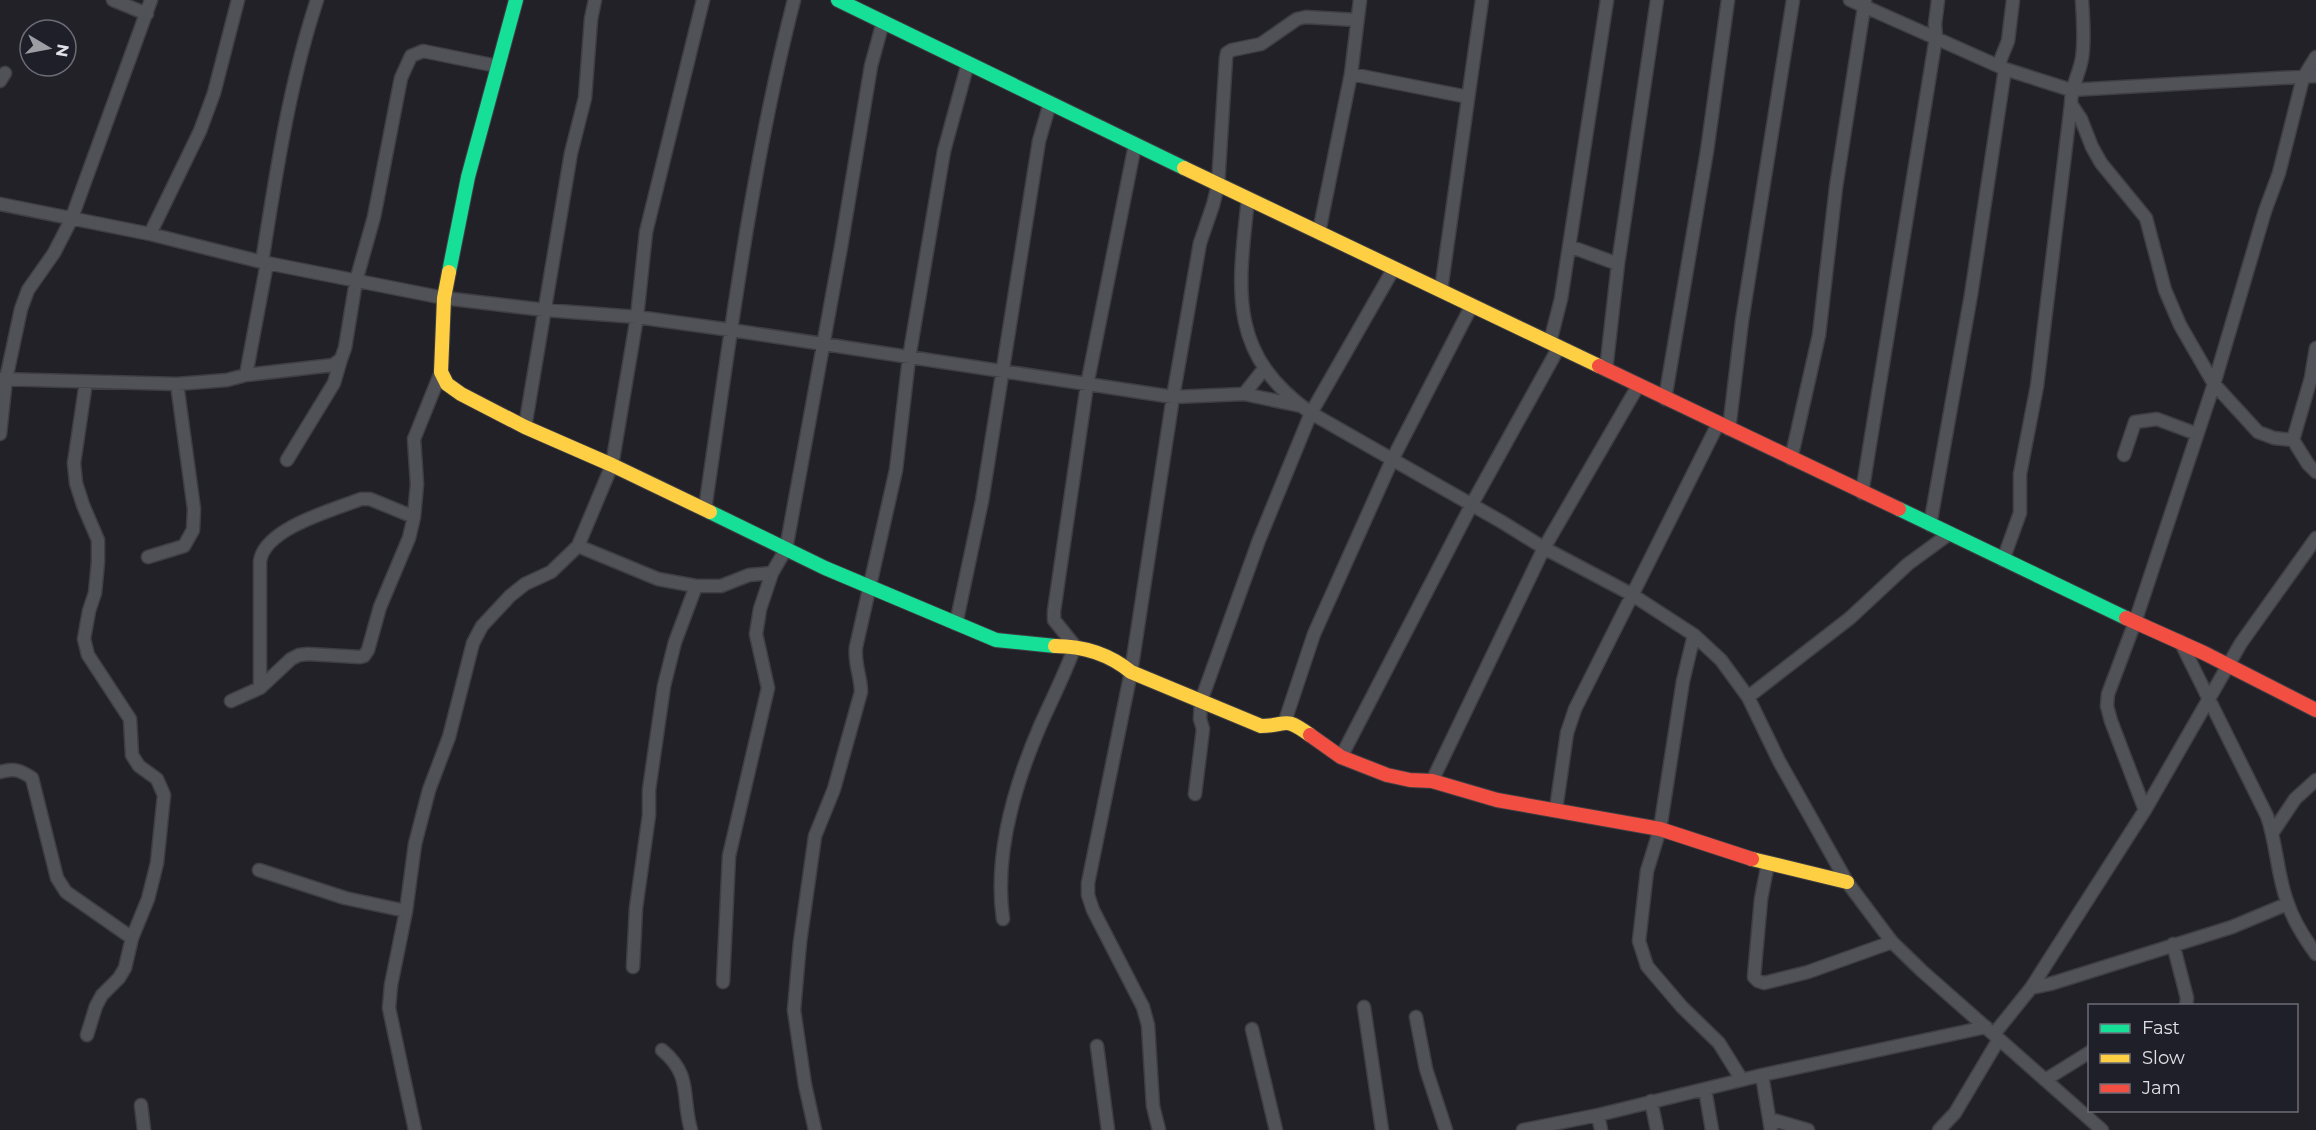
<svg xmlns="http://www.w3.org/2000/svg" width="2316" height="1130" font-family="Montserrat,sans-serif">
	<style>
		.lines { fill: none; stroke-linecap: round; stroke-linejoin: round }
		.street-casing { stroke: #3e3e43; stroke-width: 15 }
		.fast-casing { stroke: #3e3e43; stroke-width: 16 }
		.slow-casing { stroke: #3e3e43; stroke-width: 16 }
		.jam-casing { stroke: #3e3e43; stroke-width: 16 }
		.street { stroke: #515257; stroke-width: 12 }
		.fast { stroke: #16e098; stroke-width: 14 }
		.slow { stroke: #ffcf43; stroke-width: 14 }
		.jam { stroke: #f24e42; stroke-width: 14 }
	</style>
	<rect width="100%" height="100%" fill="#212127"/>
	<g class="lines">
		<g class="street-casing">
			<path id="street" d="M113 0 147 14
				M1850 0 2005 69 2071 90 2316 76
				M1998 66 2008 41 2013 0
				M1351 74 1468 97
				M0 81 5 73
				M2071 104 2081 119 2092 147 2101 163 2146 218 2165 290 2180 325 2214 384 2258 432 2274 438 2293 440
				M1248 199C1238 290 1227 354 1311 413L1502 522 1544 548 1631 594 1694 635 1721 660 1748 697 1779 761 1847 882 1892 942 1922 971 2102 1130
				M0 204 150 234 262 262 444 298 545 310 637 317 731 330 1173 397 1244 394 1301 406
				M1319 232 1351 74 1360 0
				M150 234 200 131 214 93 238 0
				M1569 246 1618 264
				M262 262C276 174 289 85 317 0
				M1441 290 1482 0
				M1550 342 1561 299 1607 0
				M2316 348 2311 378 2293 440 2308 464 2316 472
				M1606 370 1618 264 1657 0
				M246 375 267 263
				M0 379 177 384 227 380 246 375 333 365 341 359 345 348 356 281 374 217 401 78 411 56 423 51 497 66
				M86 382 74 463 76 483 83 505 98 540V562L95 593 89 611 84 639 88 655 130 719 132 755 139 766 157 779 164 795 157 863 148 899 132 938 125 968 119 978 102 995 96 1006 87 1035
				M1244 394 1264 369
				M1665 399 1707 151 1728 0
				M525 427 571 153 585 98 591 19 595 0
				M1729 429 1742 321 1793 0
				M0 434 6 379 21 309 28 290 54 253 71 220 151 0
				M2124 455 2135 422 2157 419 2197 434
				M1791 459 1819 335 1836 187 1865 1
				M287 460 334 383 341 359
				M1862 493 1936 37 1935 24 1938 0
				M705 509C730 339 751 167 794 0
				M1930 525 1971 295 2005 69
				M578 546 658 579 696 586H721L749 575 772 573
				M148 557 184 546 193 530 194 509 177 384
				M2003 560 2020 513V474L2037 386 2071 104C2071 85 2079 76 2082 58 2085 39 2083 19 2082 0
				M956 624 982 501 1039 141 1050 103
				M1694 635 1683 681 1660 829 1647 871 1639 941 1647 966 1682 1007 1719 1043 1742 1080
				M2180 641 2267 816C2277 844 2277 876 2288 904 2294 922 2305 939 2316 954
				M260 688V561C265 528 333 510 361 499H370L414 517
				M1748 697 1850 618 1908 564 1949 534
				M231 701 260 688 291 659 299 655 308 654 360 657 364 656 368 650 380 607 409 538 414 517 417 484 414 439 441 372
				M1285 721 1314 634 1392 460 1472 305
				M1341 757 1472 504 1559 347
				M0 772C14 768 20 770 32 778L57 878 66 892 132 938
				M1432 781 1544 548 1638 386
				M1195 794 1203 729 1200 719 1201 701 1259 540 1311 413 1394 268
				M1556 809 1567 733 1575 709 1718 424
				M2145 810 2111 721 2107 706 2108 694 2135 622 2214 384 2265 211 2279 173 2303 78 2316 57
				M2273 832 2295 799 2316 780
				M1768 863 1761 899 1754 977 1758 981 1764 983 1808 972 1892 942
				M259 870 345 898 406 911
				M1003 919C994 856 1015 784 1040 726 1052 699 1065 674 1075 646L1054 620V611L1087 385 1135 145
				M2173 944 2187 998 2186 1006
				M633 967 636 908 649 815V790L664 686 675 642 696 586
				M723 982 729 856 768 688 756 634 760 609 772 573 786 549 841 247 871 66 883 22
				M2031 988 2050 984 2232 927 2287 904
				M1364 1007 1382 1130
				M1416 1017 1426 1069 1446 1130
				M1252 1029 1276 1130
				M1994 1034 2031 988 2145 810 2241 643 2316 538
				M1097 1046 1108 1130
				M662 1050C693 1076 681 1096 691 1130
				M1762 1075 1771 1130
				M2045 1080 2090 1052
				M1705 1089 1712 1130
				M1651 1101 1657 1130
				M141 1105 144 1130
				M1598 1115 1601 1130
				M1770 1119 1808 1130
				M415 1130 389 1008 391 985 406 911 415 844 429 790 449 737 473 643 482 626 510 596 525 584 551 572 578 546 612 465 637 317 646 232 703 0
				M815 1130 805 1085 794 1010 800 942 815 836 834 789 861 692C861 676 854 664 856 647L896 470 909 358 944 151 968 63
				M1159 1130 1153 1106 1148 1025 1143 1007 1093 910 1088 895V883L1131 672 1173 397 1200 243 1213 205 1218 185 1226 58 1227 53 1232 50 1261 44 1297 19 1306 17 1357 20
				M1523 1130 1598 1115 1762 1075 1986 1027
				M1939 1130 1955 1113 1999 1039"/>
		</g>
		<g class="fast-casing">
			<path id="fast" d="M838 0 1184 168
				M449 272 468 177 516 0
				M1899 509 2126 618
				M710 512 825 568 996 640 1055 646"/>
		</g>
		<g class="slow-casing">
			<path id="slow" d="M1184 168 1599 366
				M449 272 444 298 441 372 447 384 461 394 525 427 612 465 710 512
				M1055 646C1083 646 1109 654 1131 672L1261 726C1289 726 1282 715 1310 735
				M1752 859 1847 882"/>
		</g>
		<g class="jam-casing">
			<path id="jam" d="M1599 366 1899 509
				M2126 618 2204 653 2316 710
				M1310 735 1341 757 1387 775 1410 780 1432 781 1497 800 1660 829 1752 859"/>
		</g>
		<use href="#street" class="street"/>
		<use href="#fast" class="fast"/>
		<use href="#slow" class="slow"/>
		<use href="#jam" class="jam"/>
	</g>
	<rect x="2088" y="1004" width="210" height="108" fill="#1f1f29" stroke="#6c6d75" stroke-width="1.5"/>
	<rect x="2100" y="1024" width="30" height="9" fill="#16e098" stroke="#6c6d75" stroke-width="1.5"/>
	<text x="2142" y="1034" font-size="18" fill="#e0e1e8">Fast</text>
	<rect x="2100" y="1054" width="30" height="9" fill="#ffcf43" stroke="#6c6d75" stroke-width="1.5"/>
	<text x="2142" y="1064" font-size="18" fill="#e0e1e8">Slow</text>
	<rect x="2100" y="1084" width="30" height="9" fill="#f24e42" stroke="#6c6d75" stroke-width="1.5"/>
	<text x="2142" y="1094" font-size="18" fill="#e0e1e8">Jam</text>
	<g transform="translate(48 48) rotate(100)"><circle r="28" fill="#1f1f29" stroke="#6c6d75" stroke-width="1.5"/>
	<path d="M0-4.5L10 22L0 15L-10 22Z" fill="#9d9ea4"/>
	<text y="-9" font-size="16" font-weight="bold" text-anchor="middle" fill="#e0e1e8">N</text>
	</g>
</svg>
